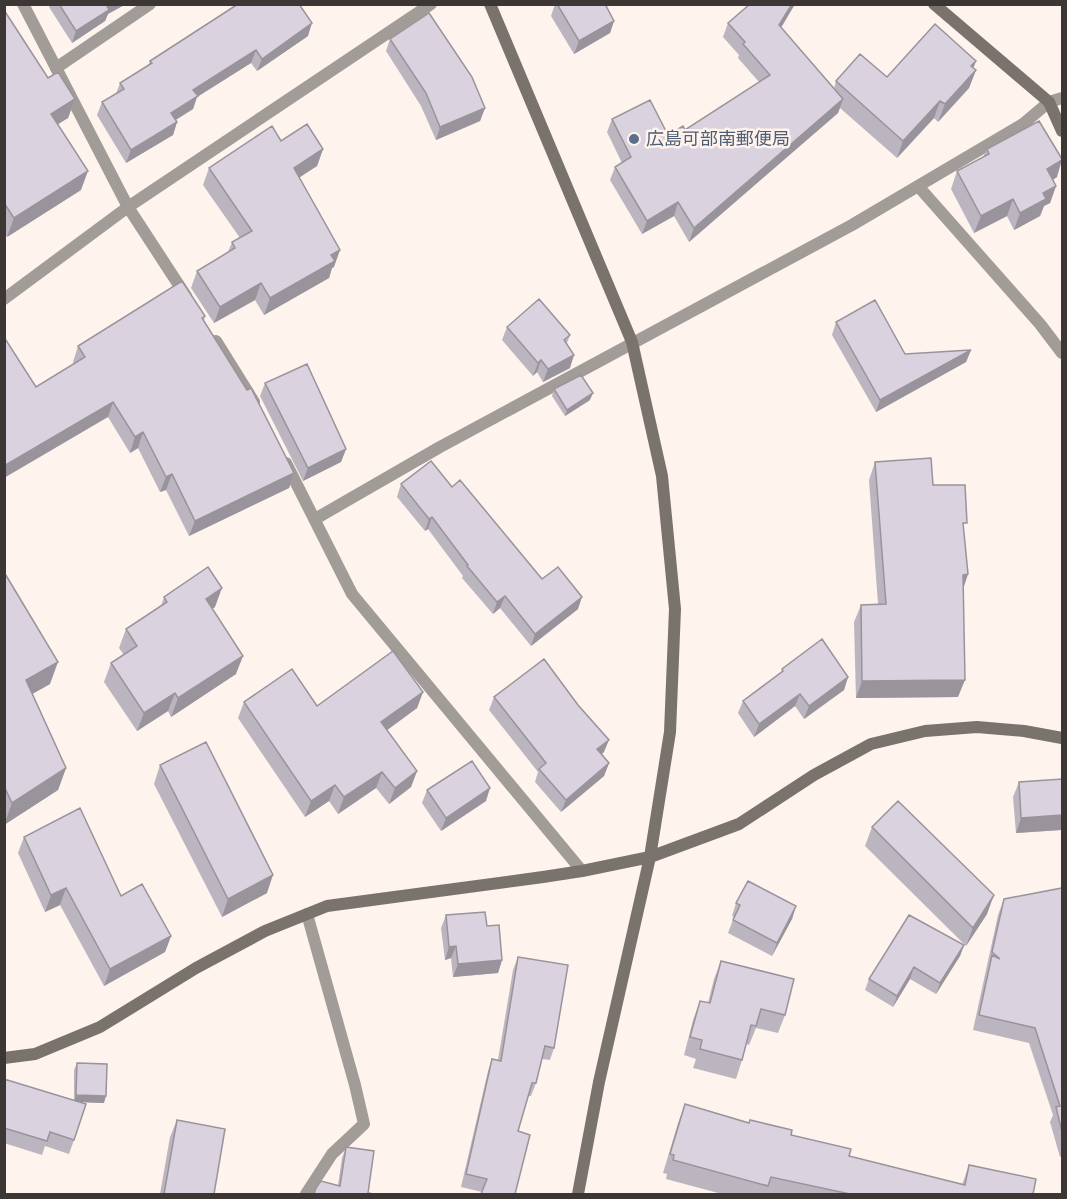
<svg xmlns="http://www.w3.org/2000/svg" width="1067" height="1199" font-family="'DM Sans','Noto Sans JP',sans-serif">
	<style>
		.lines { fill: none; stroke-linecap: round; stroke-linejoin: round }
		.lane { stroke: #a29c99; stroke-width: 12 }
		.street { stroke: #a29c99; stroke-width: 12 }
		.secondary { stroke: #7a726d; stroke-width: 12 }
		.wall { fill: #bbb5bf }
		.shaded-wall { fill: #99939b }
		.building { fill: #dad2de; stroke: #99939b; stroke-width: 1.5 }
		.service-dot { fill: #5c6f8a; stroke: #fef3ed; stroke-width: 2 }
		.labels { text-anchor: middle; stroke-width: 5; stroke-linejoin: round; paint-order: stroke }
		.service-label { font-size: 18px; fill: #4e5e75; stroke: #fef3ed; text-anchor: start }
	</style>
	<rect width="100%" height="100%" fill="#fef3ed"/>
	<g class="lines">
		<path class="lane" d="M56 68 150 4"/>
		<path class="street" d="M23 4 128 207 186 296
			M918 186 1040 324 1062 353
			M4 299 128 207 431 4
			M216 341 254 402
			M286 463 352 594 582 871
			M315 519 440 447 852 225 1023 124 1049 102 1062 98
			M306 1194 332 1154 364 1124 355 1085 307 914"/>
		<path class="secondary" d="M490 4 632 342 662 476 675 609 670 732 650 857 599 1082 578 1194
			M934 4 1049 102 1062 131
			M4 1058 35 1054 100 1027 196 968 265 931 327 906 543 877 582 871 650 857 739 824 814 775 871 744 925 731 977 727 1024 731 1062 738"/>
	</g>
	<path class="wall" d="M50 4H126L108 14 105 21 72 43 49 7Z
		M237 4H299L308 36 257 71 251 63 197 97 193 109 176 120 177 122 173 135 126 163 97 115 102 102 116 94 120 83 148 66 150 61Z
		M555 4H605L614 21 610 33 574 54 551 16Z
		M750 4H795L781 28 834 88 836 81 887 77 976 61 973 68 976 70 969 88 938 122 934 118 897 158 840 108 838 113 689 242 674 216 642 234 610 180 615 167 622 163 607 132 612 119 668 135 685 130 759 82 738 58 739 55 723 37 728 23Z
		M4 10 48 78 75 99 68 118 57 124 81 190 7 237 4 233Z
		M390 39 485 108 480 121 436 140 421 106 386 51Z
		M281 141 323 149 317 166 299 177 334 267 332 268 329 278 264 315 255 300 214 323 191 288 197 271 228 252 232 242 240 238 203 185 209 168Z
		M987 149 1057 177 1053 180 1056 186 1050 203 1044 206 1040 216 1014 230 1007 216 974 233 951 189 957 171 983 157Z
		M205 316 204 321 294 473 289 488 189 536 166 490 160 492 138 448 130 453 108 417 36 387 74 364 73 362 78 346Z
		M836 322 905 354 971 350 966 362 876 412 832 335Z
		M507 327 570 335 567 343 570 368 543 382 537 372 533 376 502 340Z
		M265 383 346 449 341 462 303 481 260 396Z
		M554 389 590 400 565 416 552 396Z
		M875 462 933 485 964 531 968 574 964 586 958 697 856 698 854 622 861 605 878 604 869 480Z
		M401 484 452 487 542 579 578 609 531 646 500 608 493 614 462 578 463 576 428 529 425 531 397 497Z
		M4 572 50 684 32 694 66 768 58 790 4 825Z
		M164 597 215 607 212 609 236 674 171 717 168 711 137 731 104 682 111 663 124 655 119 648 126 629 161 606Z
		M782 669 848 677 844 690 804 719 795 706 754 737 738 713 743 701 781 673Z
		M423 692 417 708 387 730 417 771 411 787 389 804 376 788 338 814 329 801 305 817 238 718 244 702 317 706Z
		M494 697 604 752 602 754 609 763 604 776 561 812 535 782 538 772 489 710Z
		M160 765 267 893 222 917 154 784Z
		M1062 779V845L1061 830 1016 833 1013 797 1019 782Z
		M427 790 486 801 441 831 422 803Z
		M872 827 987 914 966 946 865 846Z
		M24 837 121 896 171 936 165 952 104 986 60 905 45 912 18 853Z
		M1062 888V1156L1060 1157 1050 1122 1053 1115 1029 1043 973 1030 998 915 1004 899Z
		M736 903 796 906 792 919 772 956 728 933 734 917 732 916Z
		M446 915 487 926 502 960 498 973 453 977 451 958 445 960 441 928Z
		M964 945 960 956 936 994 910 979 893 1007 865 990 869 979Z
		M518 957 554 1048 550 1060 542 1059 536 1083 531 1096H528L482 1192 461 1187 488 1071 492 1059 498 1060 513 970Z
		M721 961 785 1015 778 1033 756 1028 749 1045 746 1044 742 1060 736 1079 693 1068 696 1059 684 1055 693 1020 700 1001 708 1003 714 979Z
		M77 1063 104 1103 80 1102 74 1140 69 1154 45 1146 42 1155 4 1143V1079L74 1100V1070Z
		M685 1104 791 1135 849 1156 962 1185 969 1165 1033 1194H722L666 1179 667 1174 663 1173 678 1123Z
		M177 1120 214 1194H160L170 1137Z
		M346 1147 368 1193 374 1194H314L316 1188 338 1185 342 1158Z"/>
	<path class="shaded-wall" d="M109 4H126L108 14 105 21 72 43 76 31Z
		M792 4H795L774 39 779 25Z
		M614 21 610 33 574 54 579 41Z
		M312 23 308 36 257 71 262 59Z
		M256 50 251 63 197 97 193 109 167 125 171 113 193 90Z
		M976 61 970 77 976 70 969 88 938 122 945 104 971 66Z
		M75 99 68 118 44 133 51 114Z
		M843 99 838 113 689 242 694 228Z
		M940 101 934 118 897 158 903 141Z
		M485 108 480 121 436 140 440 127Z
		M177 122 173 135 126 163 131 150Z
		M323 149 317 166 288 185 294 168Z
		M1062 160 1057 177 1041 187 1047 169Z
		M88 171 81 190 7 237 14 218Z
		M1056 186 1050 203 1044 206 1040 216 1014 230 1020 213 1043 193Z
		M1013 199 1007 216 974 233 981 216Z
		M678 202 674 216 642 234 647 221Z
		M340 250 334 267 332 268 329 278 264 315 270 298 331 255Z
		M261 283 255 300 214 323 220 307Z
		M971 350 966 362 876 412 880 400Z
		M574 355 570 368 543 382 548 369Z
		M541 360 537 372 533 376 538 363Z
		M593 393 590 400 565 416 567 410Z
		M113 402 108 417 4 478V466Z
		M143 432 138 448 130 453 135 437Z
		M346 449 341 462 303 481 308 468Z
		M294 473 289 488 189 536 195 521Z
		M172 474 166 490 160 492 166 477Z
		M432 517 428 529 425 531 429 519Z
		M968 574 962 592 963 575Z
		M222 588 215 607 199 618 206 599Z
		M505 596 500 608 493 614 497 602Z
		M582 597 578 609 531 646 535 634Z
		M243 656 236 674 171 717 178 698Z
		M58 662 50 684 18 702 26 680Z
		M848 677 844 690 804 719 809 706Z
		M965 680 958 697 856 698 862 681Z
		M423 692 417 708 375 739 381 722Z
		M175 693 168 711 137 731 144 713Z
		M800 694 795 706 754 737 759 724Z
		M609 740 604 752 592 762 597 749Z
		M609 763 604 776 561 812 566 800Z
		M66 768 58 790 4 825 12 803Z
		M417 771 411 787 389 804 395 788Z
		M382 772 376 788 338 814 344 797Z
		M335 785 329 801 305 817 311 801Z
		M490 788 486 801 441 831 446 818Z
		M1062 815V827L1061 830 1016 833 1021 818Z
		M273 875 267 893 222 917 228 899Z
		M66 888 60 905 45 912 51 895Z
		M994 895 987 914 966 946 973 928Z
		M796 906 792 919 772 956 777 943Z
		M171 936 165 952 104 986 110 969Z
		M964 945 960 956 936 994 940 983Z
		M456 946 451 958 445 960 449 947Z
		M502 960 498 973 453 977 458 964Z
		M914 967 910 979 893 1007 897 996Z
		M76 1095 106 1096 104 1103 74 1102Z"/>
	<path class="building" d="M59 4H109L107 6 109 10 76 31Z
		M238 4H299L312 23 262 59 256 50 193 90 198 96 171 113 177 122 131 150 102 102 124 89 120 83 152 63 150 61Z
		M557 4H605L614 21 579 41Z
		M750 4H792L779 25 843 99 694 228 678 202 647 221 615 167 631 157 612 119 650 100 668 135 683 126 685 130 770 75 743 44 745 42 728 23Z
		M4 10 48 78 58 72 75 99 51 114 88 171 14 218 4 203Z
		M429 13 472 77 485 108 440 127 426 93 390 39Z
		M935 24 976 61 971 66 976 70 945 104 940 101 903 141 836 81 860 54 887 77Z
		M1039 121 1062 159V160L1047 169 1056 186 1043 193 1046 199 1020 213 1013 199 981 216 957 171 989 154 987 149Z
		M307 124 323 149 294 168 340 250 331 255 335 261 270 298 261 283 220 307 197 271 235 248 232 242 252 231 209 168 272 126 281 141Z
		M182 281 205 316 202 318 247 390 251 388 294 473 195 521 172 474 166 477 143 432 135 437 113 402 4 466V337L36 387 85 357 78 346Z
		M539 299 570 335 564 340 574 355 548 369 541 360 538 363 507 327Z
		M875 300 905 354 971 350 880 400 836 322Z
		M307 364 346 449 308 468 265 383Z
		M581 375 593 393 567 410 554 389Z
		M931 458 933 485H965L967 523H963L968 574 963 575 965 680 862 681 861 605 886 604 875 462Z
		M431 461 452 487 460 480 542 579 558 567 582 597 535 634 505 596 497 602 467 566 468 565 432 517 429 519 401 484Z
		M208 567 222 588 206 599 243 656 178 698 175 693 144 713 111 663 137 646 126 629 167 602 164 597Z
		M4 572 58 662 26 680 66 768 12 803 4 786Z
		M822 639 848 677 809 706 800 694 759 724 743 701 783 671 782 669Z
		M393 651 423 692 381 722 417 771 395 788 382 772 344 797 335 785 311 801 244 702 292 669 317 706Z
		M544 659 578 705 609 740 597 749 609 763 566 800 539 769 546 763 494 697Z
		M206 742 273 875 228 899 160 765Z
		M472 761 490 788 446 818 427 790Z
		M1062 779V815L1021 818 1019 782Z
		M898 801 994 895 973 928 872 827Z
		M80 808 121 896 142 884 171 936 110 969 66 888 51 895 24 837Z
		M748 881 796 906 777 943 733 920 740 905 736 903Z
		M1062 888V1132L1056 1107 1060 1106 1035 1028 979 1015 992 955 1000 959 992 952 1004 899Z
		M485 912 487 926 499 925 502 960 458 964 456 946 449 947 446 915Z
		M909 915 964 945 940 983 914 967 897 996 869 979Z
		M518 957 568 965 554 1048 545 1046 536 1083H532L518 1131 530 1135 515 1194H481L487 1179 466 1174 492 1059 501 1061Z
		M721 961 794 979 785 1015 761 1009 756 1026 751 1025 742 1060 700 1049 702 1040 690 1037 700 1001 710 1003Z
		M77 1063 107 1064 106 1096 76 1095Z
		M4 1079 86 1104 74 1140 50 1132 47 1141 4 1128Z
		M685 1104 749 1123 750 1120 792 1130 791 1135 851 1149 849 1156 965 1185 969 1165 1036 1179 1033 1194H850L771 1177 768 1186 673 1160 674 1155 670 1154Z
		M177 1120 225 1129 214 1194H164Z
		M346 1147 374 1151 368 1193 374 1194H314L316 1188 321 1181 340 1186Z"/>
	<circle class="service-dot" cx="634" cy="139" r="6"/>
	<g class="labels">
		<g class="service-label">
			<text x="646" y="145">広島可部南郵便局</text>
		</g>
	</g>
	<rect width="1067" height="1199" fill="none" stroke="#3c3734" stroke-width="12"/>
</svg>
